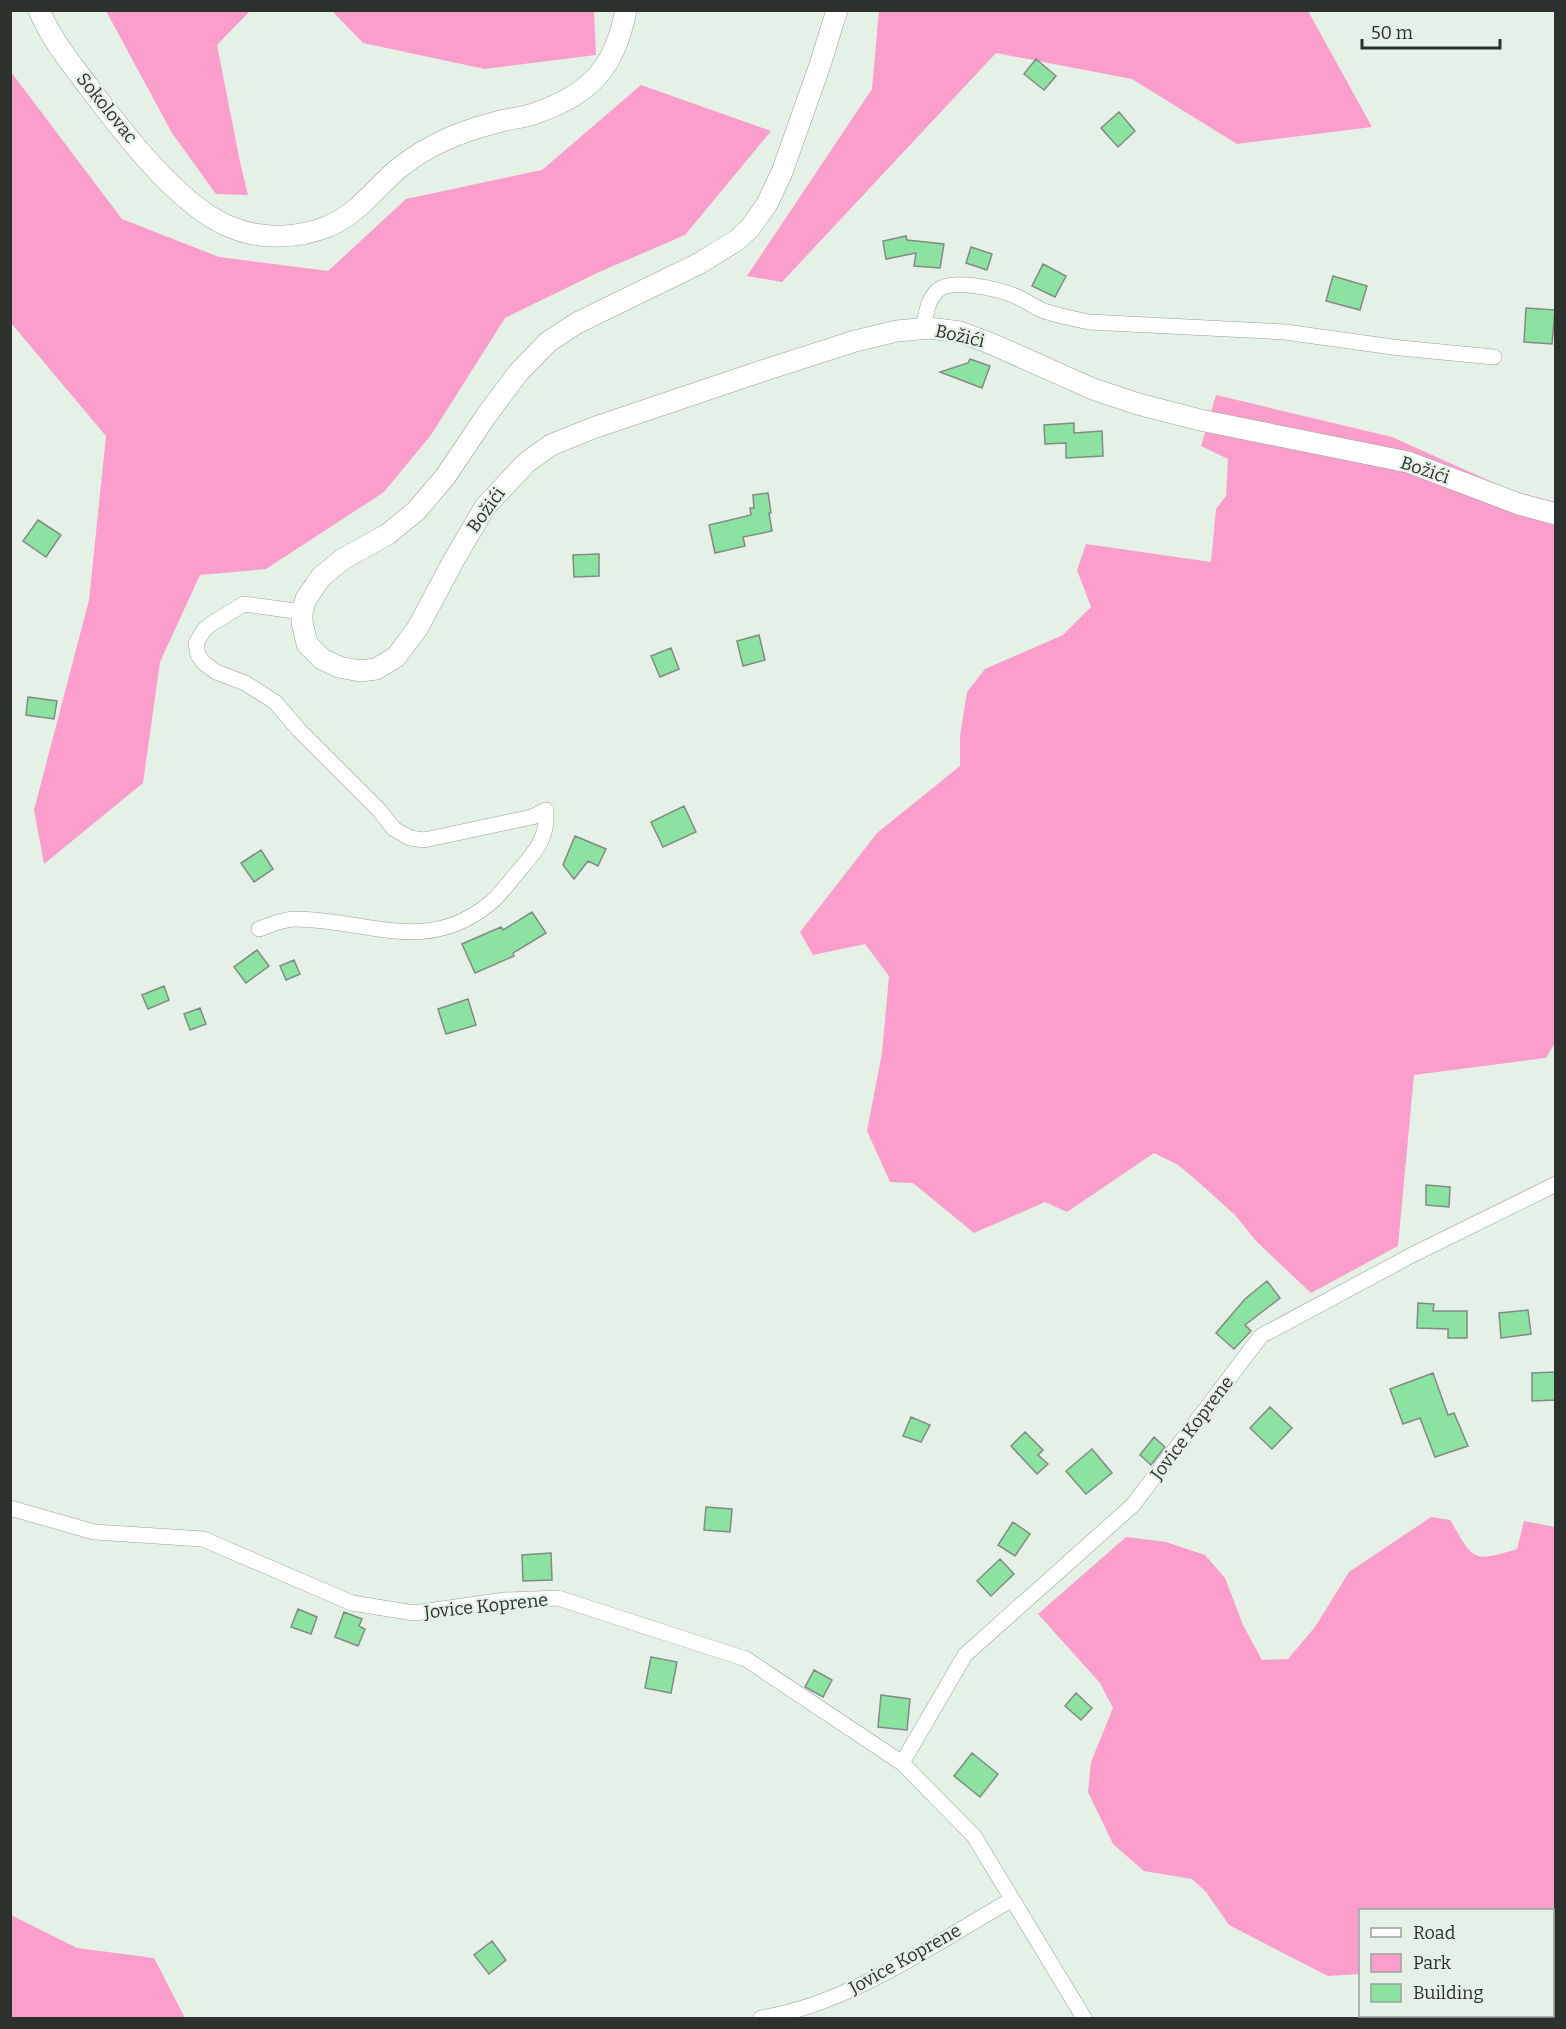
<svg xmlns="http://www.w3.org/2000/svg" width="1566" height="2029" font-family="Bitter,serif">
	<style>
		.green { fill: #fc9ecc }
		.building { fill: #8ce3a1; stroke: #828b83; stroke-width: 1.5 }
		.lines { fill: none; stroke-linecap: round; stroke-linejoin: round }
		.street-casing { stroke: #97a098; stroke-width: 16 }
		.secondary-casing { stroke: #97a098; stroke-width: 22 }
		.street { stroke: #fff; stroke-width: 15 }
		.secondary { stroke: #fff; stroke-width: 21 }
		.labels { text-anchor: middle; stroke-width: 4.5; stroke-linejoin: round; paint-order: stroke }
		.street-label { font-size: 18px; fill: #2d312e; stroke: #e5f0e7 }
	</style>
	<rect width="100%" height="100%" fill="#e5f0e7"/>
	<path class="green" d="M106 11H250L217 45 240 162 248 195 216 194 172 133Z
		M332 11H594L596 55 485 69 363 43Z
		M879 11H1308L1372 127 1237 144 1132 79 996 53 782 282 747 276 872 89Z
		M11 72 122 219 219 257 328 271 406 199 542 170 641 85 771 131 685 235 597 273 505 318 431 435 384 492 266 569 200 575 160 662 143 783 44 864 34 810 89 600 106 436 11 323Z
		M1216 395 1392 437 1510 490 1555 502V1043L1546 1058 1414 1075 1398 1246 1311 1293 1257 1242 1235 1215 1195 1179 1178 1165 1154 1153 1067 1212 1045 1202 974 1233 913 1183 890 1182 867 1131 882 1053 889 976 865 944 813 955 800 932 877 833 960 766V736L967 692 985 669 1063 635 1091 607 1077 570 1086 544 1211 562 1216 509 1226 496 1228 459 1201 446Z
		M1431 1517 1450 1520C1474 1560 1471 1563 1517 1549L1524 1521 1555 1527V2018H1511L1510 2016H1552V1910H1360V1974L1328 1976 1281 1952 1229 1925 1206 1892 1192 1879 1144 1871 1113 1844 1088 1792 1091 1762 1113 1708 1100 1683 1038 1614 1126 1537 1166 1542 1205 1555 1225 1578 1243 1625 1262 1660 1288 1659 1315 1627 1349 1572Z
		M11 1915 77 1948 154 1958 185 2018H11Z"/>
	<path class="building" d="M1036 59 1056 76 1044 90 1024 74Z
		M1119 112 1135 131 1118 147 1101 128Z
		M906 236 907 240 944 244 940 268 914 266 916 253 886 259 883 241Z
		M971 247 992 254 987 270 966 263Z
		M1043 264 1066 276 1055 297 1032 286Z
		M1333 276 1367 286 1360 310 1326 301Z
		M1526 308 1555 310 1552 344 1524 342Z
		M970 359 990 366 982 388 940 372 968 363Z
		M1074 423V433L1102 431 1103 456 1066 458V443L1045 444 1044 425Z
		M768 493 771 513H769L772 531 743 537 745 546 715 553 709 525 751 515 750 508H754L753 495Z
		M38 520 61 535 46 557 23 541Z
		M599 554V576L574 577 573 555Z
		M759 635 765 660 743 666 737 641Z
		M671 648 679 669 660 677 651 656Z
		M28 697 57 701 54 719 26 715Z
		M684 806 696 832 663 847 651 822Z
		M575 836 606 849 598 866 588 861 574 879 563 865Z
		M261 850 273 869 254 882 241 863Z
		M532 912 546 933 513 953 514 956 475 973 462 944 501 927 503 930Z
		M257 950 269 966 246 983 234 967Z
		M294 960 300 974 286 980 280 966Z
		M164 986 169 1000 148 1009 142 995Z
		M468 999 476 1025 446 1034 438 1009Z
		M200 1008 206 1024 190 1030 184 1014Z
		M1426 1185 1450 1187 1449 1207 1426 1205Z
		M1267 1281 1280 1298 1245 1325 1251 1331 1234 1349 1216 1333 1245 1299Z
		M1418 1303 1434 1304 1433 1311H1467V1338H1448V1329L1417 1328Z
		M1528 1310 1531 1334 1501 1338 1499 1313Z
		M1556 1372V1400L1532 1401V1373Z
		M1433 1373 1448 1415 1454 1413 1468 1446 1435 1457 1420 1418 1403 1424 1390 1389Z
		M1270 1407 1292 1428 1272 1449 1250 1428Z
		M911 1417 930 1425 921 1442 903 1436Z
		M1025 1432 1043 1450 1038 1455 1048 1464 1037 1474 1011 1446Z
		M1154 1437 1165 1447 1151 1465 1140 1455Z
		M1092 1449 1112 1473 1086 1494 1066 1471Z
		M706 1507 732 1509 730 1532 704 1530Z
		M1013 1522 1030 1534 1015 1556 998 1545Z
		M551 1553 552 1580 523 1581 522 1555Z
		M1000 1559 1014 1574 991 1596 977 1581Z
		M298 1609 317 1617 311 1634 291 1627Z
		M344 1612 362 1619 359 1626 365 1629 358 1646 335 1637Z
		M651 1657 677 1662 671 1693 645 1688Z
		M814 1670 832 1680 823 1697 805 1687Z
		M1076 1693 1092 1708 1081 1720 1065 1706Z
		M881 1695 910 1699 907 1730 878 1727Z
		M972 1753 998 1774 980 1797 954 1776Z
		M492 1941 506 1960 489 1974 474 1955Z"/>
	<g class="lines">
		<g class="street-casing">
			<path id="street" d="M923 329C926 315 927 300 938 290 952 278 999 289 1015 296 1025 300 1034 307 1044 311 1059 316 1074 319 1089 322L1285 332 1400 348 1494 357
				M259 929C270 925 283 919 295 919 366 919 425 956 489 904 500 896 508 883 517 873 535 852 548 839 546 810L532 817 424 840 410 838 394 829 379 810 299 730 275 702 245 683 216 672 204 663 198 655 196 643 204 630 211 624 244 604 302 612
				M10 1508 94 1532 203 1539 352 1603 414 1613 505 1600 558 1598 746 1659 902 1763 974 1836 1084 2018
				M902 1763 965 1655 1133 1505 1261 1336 1412 1255 1556 1184
				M761 2018C849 2004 934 1944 1011 1900"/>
		</g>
		<g class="secondary-casing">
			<path id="secondary" d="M39 10C51 39 70 62 88 86 121 130 178 205 228 226 260 240 297 239 329 226 359 213 375 188 399 168 413 157 429 147 445 140 464 131 485 125 505 120 515 118 526 117 536 113 591 94 615 67 626 10
				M837 10 820 65 782 172 767 204 750 228 737 240 700 263 577 323 548 342 518 373 486 416 445 477 416 511 388 534 343 559 321 577 306 599 302 612V622L307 644 322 659 339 667 360 671 376 669 396 657 417 629 455 558 485 507 526 463 551 445 593 428 759 372 855 341 897 331 929 328 960 332 992 344 1093 389 1138 404 1200 420 1408 462 1519 504 1556 514"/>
		</g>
		<use href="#street" class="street"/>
		<use href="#secondary" class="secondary"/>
	</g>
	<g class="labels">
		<g class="street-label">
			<text transform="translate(107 108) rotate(51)" y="6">Sokolovac</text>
			<text transform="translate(960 336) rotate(13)" y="6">Božići</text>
			<text transform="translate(1425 470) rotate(19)" y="6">Božići</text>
			<text transform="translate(486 510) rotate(-54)" y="6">Božići</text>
			<text transform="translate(1192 1428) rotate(-53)" y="6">Jovice Koprene</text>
			<text transform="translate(486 1606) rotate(-6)" y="6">Jovice Koprene</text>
			<text transform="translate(905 1959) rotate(-29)" y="6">Jovice Koprene</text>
		</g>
	</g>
	<rect width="1566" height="2029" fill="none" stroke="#2d312e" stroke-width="24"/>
	<rect x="1359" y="1909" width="195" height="108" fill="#e5f0e7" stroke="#9ba49d" stroke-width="1.5"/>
	<rect x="1371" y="1928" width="30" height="9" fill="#ffffff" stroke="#9ba49d" stroke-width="1.5"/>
	<text x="1413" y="1939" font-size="18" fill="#2d312e">Road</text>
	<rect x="1371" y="1954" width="30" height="18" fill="#fc9ecc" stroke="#9ba49d" stroke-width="1.5"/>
	<text x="1413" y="1969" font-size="18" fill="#2d312e">Park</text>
	<rect x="1371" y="1984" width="30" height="18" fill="#8ce3a1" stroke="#9ba49d" stroke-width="1.5"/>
	<text x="1413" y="1999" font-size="18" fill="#2d312e">Building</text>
	<path d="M1362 39v9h138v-9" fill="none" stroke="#2d312e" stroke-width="3"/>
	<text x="1371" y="39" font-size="18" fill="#2d312e" stroke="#e5f0e7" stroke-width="4.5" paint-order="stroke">50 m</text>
</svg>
